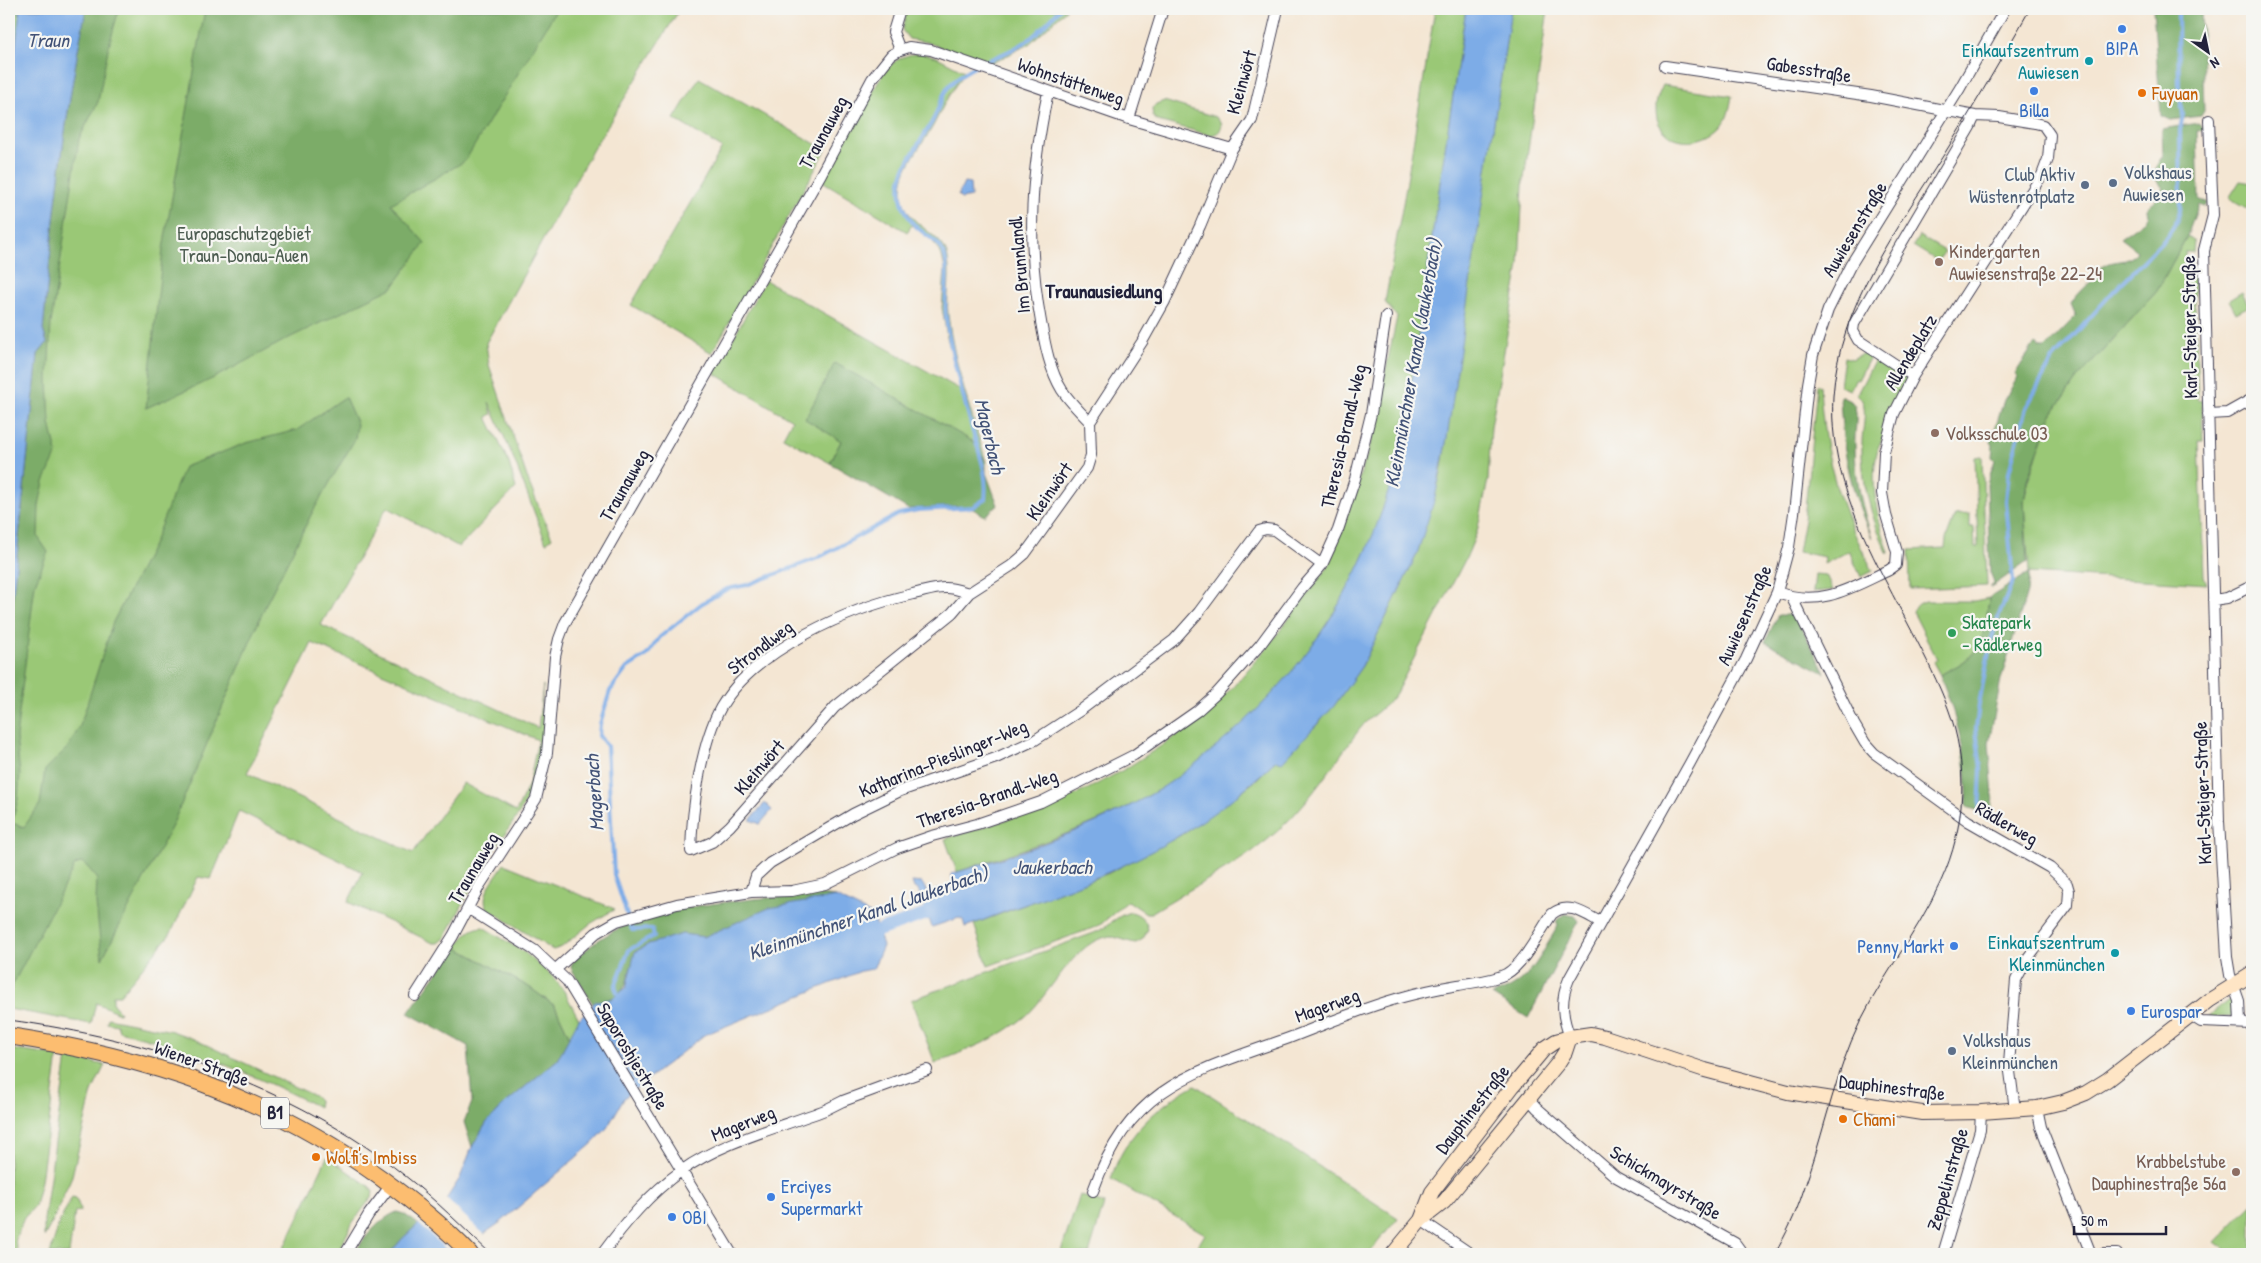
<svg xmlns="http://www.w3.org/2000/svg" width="2261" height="1263" font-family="'Patrick Hand',sans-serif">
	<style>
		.green { fill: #9ac876; stroke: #5e7558; fill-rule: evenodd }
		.forest { fill: #7bac67; stroke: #4e6751 }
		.water { fill: #7dace7; stroke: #506791 }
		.pier { fill: #f4e6d3 }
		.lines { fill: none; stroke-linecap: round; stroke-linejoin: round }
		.stream { stroke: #7dace7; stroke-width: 4 }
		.canal { stroke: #7dace7; stroke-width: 12 }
		.minor-casing { stroke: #423f52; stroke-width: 12 }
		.secondary-casing { stroke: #423f52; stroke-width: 16 }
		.primary-casing { stroke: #423f52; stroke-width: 18 }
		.minor { stroke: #fff; stroke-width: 10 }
		.secondary { stroke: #fee5c5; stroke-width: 14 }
		.primary { stroke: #fcbd6f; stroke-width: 16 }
		.tram { stroke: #22223b; stroke-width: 1 }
		.shop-dot { fill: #3f7fe0; stroke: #f6f6f2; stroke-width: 2 }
		.culture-dot { fill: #0f9aa8; stroke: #f6f6f2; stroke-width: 2 }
		.food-dot { fill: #e8710a; stroke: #f6f6f2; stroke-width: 2 }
		.service-dot { fill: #5c6f8a; stroke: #f6f6f2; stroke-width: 2 }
		.education-dot { fill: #8d6e63; stroke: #f6f6f2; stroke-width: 2 }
		.leisure-dot { fill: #2e9e5b; stroke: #f6f6f2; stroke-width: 2 }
		.labels { text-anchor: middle; stroke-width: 4.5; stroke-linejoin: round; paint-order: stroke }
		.shield { fill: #f6f6f2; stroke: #626272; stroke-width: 1 }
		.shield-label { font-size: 18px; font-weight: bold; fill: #22223b }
		.shop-label { font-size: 19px; fill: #366cbe; stroke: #f6f6f2; text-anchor: start }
		.culture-label { font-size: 19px; fill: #0d838f; stroke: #f6f6f2; text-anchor: end }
		.street-label { font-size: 19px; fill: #22223b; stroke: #f6f6f2 }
		.food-label { font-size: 19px; fill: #c56008; stroke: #f6f6f2; text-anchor: start }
		.service-label { font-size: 19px; fill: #4e5e75; stroke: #f6f6f2; text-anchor: start }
		.park-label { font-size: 19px; fill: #4c5c50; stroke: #f6f6f2 }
		.education-label { font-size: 19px; fill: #785e54; stroke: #f6f6f2; text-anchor: start }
		.leisure-label { font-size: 19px; fill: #27864d; stroke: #f6f6f2; text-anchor: start }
		.water-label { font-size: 20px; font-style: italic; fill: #425277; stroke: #f6f6f2 }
		.neighbourhood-label { font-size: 20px; font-weight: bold; fill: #22223b; stroke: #f6f6f2 }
	</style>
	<rect width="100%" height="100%" fill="#f6f6f2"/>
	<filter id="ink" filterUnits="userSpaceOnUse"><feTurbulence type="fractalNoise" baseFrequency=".02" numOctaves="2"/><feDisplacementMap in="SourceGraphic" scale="10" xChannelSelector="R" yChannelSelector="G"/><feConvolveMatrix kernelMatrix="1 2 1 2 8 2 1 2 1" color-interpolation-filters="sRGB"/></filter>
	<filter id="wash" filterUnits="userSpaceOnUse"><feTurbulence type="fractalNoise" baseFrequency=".0096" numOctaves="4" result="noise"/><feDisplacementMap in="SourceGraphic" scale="20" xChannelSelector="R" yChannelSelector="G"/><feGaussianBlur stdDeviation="1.12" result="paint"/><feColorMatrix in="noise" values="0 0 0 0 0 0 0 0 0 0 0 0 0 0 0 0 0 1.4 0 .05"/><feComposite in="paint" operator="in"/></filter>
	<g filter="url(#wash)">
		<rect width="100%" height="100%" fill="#f4e6d3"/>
		<path class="green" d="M9 9H680L593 149 486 343 489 365 529 483 552 538 546 543 513 457 489 402 492 414 487 417 509 463 516 488 459 547 387 507 321 625 538 728 543 685 541 709 545 719 543 740 539 764 531 791 519 814 485 862 445 938 439 943H433L348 902 363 872 239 811 211 879 198 877 171 933 120 995H113V1004L120 1012 119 1013 96 1003 91 1024 9 1009V992L15 979 9 977ZM312 643 538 740 529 784 516 812 463 783 413 853 247 773Z
			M907 9H1067L1029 44 990 64 926 42 909 39 902 30Z
			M1435 9H1466C1452 101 1439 193 1425 285 1416 347 1410 409 1395 469 1362 599 1274 718 1160 789 1097 827 1026 848 957 872L945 839 1048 807 1086 790 1125 769 1161 746 1197 721 1233 687 1269 645 1329 566 1369 449 1397 317 1385 302 1406 187Z
			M1511 9H1548L1523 186 1519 265 1491 427 1488 480 1477 532 1467 556 1396 693C1386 708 1370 715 1359 730 1333 764 1312 799 1281 828 1243 864 1195 885 1151 913H1146L1128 901 1101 924 1093 928 988 966 974 924 1109 873 1185 833 1254 782 1276 760 1320 722 1362 666 1417 554 1441 474Z
			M922 53 937 57 966 72C951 89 946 101 936 120 926 142 904 162 902 188 900 225 940 230 947 254 952 274 946 295 948 315 954 365 972 414 986 462L973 442 841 441 830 463 783 437 792 420 714 373 765 280 961 390 947 337 942 308 945 269 942 256 932 240 912 225 907 232 822 181 884 72C895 59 905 54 922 53Z
			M699 78 826 150 712 353 631 305 722 148 674 119Z
			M1663 85 1732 96C1730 107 1728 120 1720 128 1697 150 1654 143 1656 107 1656 99 1660 92 1663 85Z
			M1164 101 1216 117 1222 124C1221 132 1217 134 1210 135L1158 121 1153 117 1152 109 1156 104Z
			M2240 181 2252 183V209L2250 210 2229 198Z
			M1919 236 1945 251 1938 261 1913 246Z
			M2187 236 2194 241 2193 252H2185L2186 270H2194L2198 400 2202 401 2203 441H2199L2204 576 2207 584 2029 573 2024 502 2028 481 2051 416 2076 380 2157 291Z
			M2242 292 2249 306 2236 313 2229 300Z
			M1866 352 1871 355 1858 380 1856 379 1850 390 1840 386 1844 357 1852 359Z
			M1876 358 1908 379 1878 448C1869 483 1877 519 1889 552L1888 554C1871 518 1861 482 1862 442 1862 427 1870 405 1857 394Z
			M1817 385 1820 386C1824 460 1839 506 1873 571L1861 577 1849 551 1824 564 1825 557 1798 552 1804 520Z
			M1982 456 1987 586 1910 589 1909 550 1945 548 1946 539 1955 515 1970 514V527H1974L1975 547H1978L1975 457Z
			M1815 574 1826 575 1833 590 1813 592Z
			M1989 598C1987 617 1984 647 1967 659 1959 666 1949 670 1940 675L1933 662 1937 659 1913 612C1915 604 1919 603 1926 601H1974Z
			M504 864 615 909 590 924 562 947 553 950 488 909C478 895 497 876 504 864Z
			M1131 912C1140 914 1146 920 1148 929L1143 939 1136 943C1127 942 1119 937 1110 937 1079 936 1047 998 1026 1016 999 1039 967 1050 935 1063L911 1000 1094 933C1108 928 1116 915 1131 912Z
			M483 927 524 952 552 976 564 991 579 1019 570 1038 555 1006 529 987 456 947C464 937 469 928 483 927Z
			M2230 999 2233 1002 2232 1017H2207Z
			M108 1018 172 1031 194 1039 314 1096 319 1101 318 1107C254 1074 188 1048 119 1031L117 1025 107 1023Z
			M9 1049 58 1056 41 1181 35 1206 24 1218 15 1239 18 1254H9Z
			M67 1057 105 1065 92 1092 72 1176 52 1222 44 1237V1220Z
			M1195 1085 1398 1218 1368 1254H1193L1205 1234 1111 1179C1123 1137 1158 1105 1195 1085Z
			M327 1157 369 1186 373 1192 372 1197 353 1222 337 1254H281Z
			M1080 1195 1104 1204 1089 1254H1060Z
			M72 1197 76 1198 81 1211 75 1212 69 1254H50L59 1223Z
			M2252 1204V1254H2231L2215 1242Z"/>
		<path class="forest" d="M86 9H119L108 49 98 102 79 139 51 323 48 378 50 423 57 453 44 482 39 505 38 537 48 552 35 584 16 737 20 774 18 799 12 823 24 827 40 804 45 770 68 747 80 726 113 622 153 545 184 467 246 443 297 430 345 397 357 424 355 439 312 513 267 602 172 826 102 959 96 903 97 878 83 862 75 865 9 992V634L38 354 47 342 43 330C53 222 64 115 86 9Z
			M205 9H557L465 161 391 204 425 243 392 288 289 338 212 379 146 408 163 249Z
			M2153 9H2201L2204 111 2201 116 2170 120 2161 116Z
			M2198 123 2207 130 2197 131 2199 200 2207 202 2205 206 2199 204 2187 236 2157 291 2076 380 2051 416 2027 481 2024 502 2027 562 1990 588 1994 582 1990 572 1987 484 1995 460 1992 457 1993 445 1991 442 2004 400 2018 377 2015 374 2033 346 2036 344 2041 348H2045L2076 316 2071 304C2076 295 2084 289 2091 281 2095 275 2097 270 2103 266 2114 258 2129 265 2137 251L2120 238 2145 220 2148 215 2147 209 2164 188 2151 175 2163 155 2162 129Z
			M835 363 974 442 986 462V473L998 505 985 516 973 509 957 506 908 509 830 463 841 441 805 419Z
			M1840 396 1852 402 1855 407C1858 419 1854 433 1855 446 1855 477 1862 508 1872 538 1850 490 1842 449 1840 396Z
			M2029 573 2027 592 2001 679 1989 743 1993 797 1990 815 1967 807C1969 760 1957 718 1940 675 1948 670 1959 666 1967 659 1984 647 1987 617 1989 598Z
			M1778 615H1795L1825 673 1765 642Z
			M809 894 836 897 748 918 704 937 682 934 631 967C627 981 625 995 609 999 603 1001 598 1000 593 1004L571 968C571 960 581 954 587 949 629 913 691 906 745 900 766 897 788 898 809 894Z
			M1564 914 1575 916 1579 921 1528 1018 1492 995C1531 984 1539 957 1558 926L1556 921Z
			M456 947 529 987 555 1006 570 1038 557 1060 506 1103 487 1122 472 1147 464 1122 472 1102 468 1046 408 1013Z
			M397 1212 404 1214 419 1225 403 1238 389 1254H354C363 1239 380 1218 397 1212Z"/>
		<path class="water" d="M20 9H86C64 115 53 222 43 330L47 343 38 354 9 632V103Z
			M1466 9H1511L1447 438 1435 498 1417 554 1362 666 1334 706 1282 762 1276 760C1198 837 1119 872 1018 907 1000 913 983 921 965 927L963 920 959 918 932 927 918 890 914 888 912 882 922 883 928 893 954 884 951 874C1021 853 1097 827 1160 789 1185 773 1208 754 1230 735 1312 662 1365 578 1394 472 1410 412 1416 349 1425 287 1438 194 1452 102 1466 9Z
			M964 183 970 184 971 197 961 199 958 196Z
			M765 803 772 810 760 824 750 820Z
			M836 897 872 915 883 946 873 969 861 971 704 1035 625 1097 607 1128 593 1143 501 1222 485 1233 473 1254H389L403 1238 447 1198 460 1178 472 1147 487 1122 506 1103 557 1060 579 1019 596 1001 611 999 626 988 635 952 649 944 682 934 704 937 769 908Z"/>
		<path class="pier" d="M444 1197 486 1236 476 1254H451L418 1223Z"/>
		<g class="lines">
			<path class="stream" d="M1979 812 1981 769 1976 729 1979 704 1991 641 1999 615 2013 581 2006 501 2009 472 2026 408 2053 359 2112 293 2168 236 2177 220 2181 207 2180 130 2183 114 2179 93 2178 9
				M619 997 615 987 629 950 654 936 652 929 632 930 614 875 607 746 599 736 600 724 610 691 627 668 647 655 660 637 701 604 727 589 747 585 818 558 899 514 918 510 973 507 985 499C988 475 980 455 973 432 964 398 950 353 946 318 943 298 950 277 945 257 941 240 922 235 912 222 883 182 914 156 933 120 939 109 941 96 949 86 968 64 1001 58 1024 43 1038 34 1049 20 1060 9"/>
			<path class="canal" d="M863 936 941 909"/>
		</g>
	</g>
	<g filter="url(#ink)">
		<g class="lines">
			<g class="minor-casing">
				<path id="minor" d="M900 50 909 47 931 50 1129 119 1232 149
					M1665 66 1871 96 1975 116 1999 117 2035 123 2043 125 2050 135 2048 159 2042 175 1913 376 1894 414 1884 452 1882 493 1886 515 1897 552 1896 565 1889 570C1851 588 1820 608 1777 592
					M1048 92C1031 172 1026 240 1041 322 1045 345 1050 371 1062 390 1070 402 1080 412 1090 422
					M1129 119 1163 9
					M2209 120 2213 215 2204 250 2219 821 2227 957 2230 975 2239 1001 2240 1022
					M1913 376 1858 340 1853 331 1854 324 1970 127 1975 116
					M2208 414 2227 413 2252 399
					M969 593C962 591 954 588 947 588 936 587 924 592 913 594 850 608 755 649 721 707 701 743 692 809 691 851L712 842 730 826 835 707 952 613 969 593 1011 566 1025 554 1087 468 1091 455 1090 422 1142 342 1165 301 1200 226 1232 149 1252 120 1278 9
					M1792 598 1854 724 1865 743 1874 753 1968 821 2050 868 2067 884 2069 891 2068 905 2027 959 2016 980 2009 1064 2015 1110
					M2213 600 2227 598 2252 586
					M751 892 756 876 770 863 853 814 900 791 996 758 1035 740 1081 710 1174 640 1199 612 1259 531 1266 529 1274 530 1322 565
					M469 909 534 950 567 981 732 1254
					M556 969 596 933 617 921 677 904 751 892 792 891 825 884 897 848 932 836 977 824 1041 802 1134 755 1197 711 1217 693 1260 645 1302 588 1322 565 1338 530 1355 479 1371 414 1386 316
					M415 996 453 936 480 885 536 799 547 753 555 657 559 639 565 623 821 174 872 79 891 55 900 50 893 32 900 9
					M2190 1015 2201 1022 2252 1024
					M1570 1037C1562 1017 1560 1000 1569 979L1690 763 1746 659 1777 592 1789 547 1794 513 1808 384 1813 355 1828 310 1850 266 1960 88 2005 9
					M1528 1098 1537 1108 1616 1177 1735 1243 1743 1254
					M2037 1108 2041 1127 2091 1254
					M1093 1191C1130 1086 1193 1072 1289 1038 1326 1024 1364 1007 1403 997 1421 992 1440 988 1458 985 1474 982 1492 981 1506 974 1524 964 1540 931 1552 914 1568 901 1585 914 1600 922
					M1421 1220 1471 1254
					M345 1254 369 1214 391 1185
					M602 1254C625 1223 649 1194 681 1171 723 1141 778 1128 825 1110L843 1101 927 1070
					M1943 1254 1980 1130 1981 1112
					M2103 1254H2117"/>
			</g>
			<g class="secondary-casing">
				<path id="secondary" d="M1421 1220 1432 1192 1513 1086 1544 1049 1556 1041 1570 1037 1591 1034 1605 1037 1705 1070 1788 1092 1922 1113 1981 1112 2037 1108 2063 1102 2086 1093 2107 1080 2210 1000 2252 974
					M1393 1254 1421 1220 1444 1202 1558 1063 1565 1052 1570 1037"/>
			</g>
			<g class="primary-casing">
				<path id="primary" d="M9 1036C148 1057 265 1095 381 1178 412 1201 443 1225 470 1254"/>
			</g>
			<use href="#minor" class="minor"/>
			<use href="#secondary" class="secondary"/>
			<use href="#primary" class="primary"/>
			<path class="tram" d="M9 1020C149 1039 292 1085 404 1175 435 1199 462 1227 491 1254
				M1775 1254C1786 1234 1796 1214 1803 1192 1821 1143 1831 1091 1851 1042 1874 985 1916 937 1941 881 1966 827 1969 763 1948 708 1909 607 1826 509 1833 396 1839 305 1896 230 1943 156 1973 108 2002 58 2030 9"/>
		</g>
	</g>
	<g class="shop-dot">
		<circle cx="2122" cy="29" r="5"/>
		<circle cx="2034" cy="91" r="5"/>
		<circle cx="1954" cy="946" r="5"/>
		<circle cx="2131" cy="1011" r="5"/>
		<circle cx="771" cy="1197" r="5"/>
		<circle cx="672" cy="1217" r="5"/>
	</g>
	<g class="culture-dot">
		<circle cx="2089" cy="61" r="5"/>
		<circle cx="2115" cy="953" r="5"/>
	</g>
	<g class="food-dot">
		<circle cx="2142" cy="93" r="5"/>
		<circle cx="1843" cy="1119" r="5"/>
		<circle cx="316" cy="1157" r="5"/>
	</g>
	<g class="service-dot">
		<circle cx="2113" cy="183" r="5"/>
		<circle cx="2085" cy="185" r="5"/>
		<circle cx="1952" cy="1051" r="5"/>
	</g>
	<g class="education-dot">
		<circle cx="1939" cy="262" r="5"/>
		<circle cx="1935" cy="433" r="5"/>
		<circle cx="2236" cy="1172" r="5"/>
	</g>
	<circle class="leisure-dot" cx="1952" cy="633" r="5"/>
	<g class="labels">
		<rect class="shield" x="261" y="1097.5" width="28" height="31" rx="4"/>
		<g class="shield-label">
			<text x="275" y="1119">B1</text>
		</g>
		<g class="shop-label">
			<text x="2122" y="55" text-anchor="middle">BIPA</text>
			<text x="2034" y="117" text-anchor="middle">Billa</text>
			<text x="1944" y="953" text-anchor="end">Penny Markt</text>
			<text x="2141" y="1018">Eurospar</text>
			<text x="781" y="1193">Erciyes<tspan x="781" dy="22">Supermarkt</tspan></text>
			<text x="682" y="1224">OBI</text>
		</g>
		<g class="culture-label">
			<text x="2079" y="57">Einkaufszentrum<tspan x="2079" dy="22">Auwiesen</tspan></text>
			<text x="2105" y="949">Einkaufszentrum<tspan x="2105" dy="22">Kleinmünchen</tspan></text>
		</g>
		<g class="street-label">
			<text transform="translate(1809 69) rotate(9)" y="7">Gabesstraße</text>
			<text transform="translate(1071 81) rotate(19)" y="7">Wohnstättenweg</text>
			<text transform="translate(1241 82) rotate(-74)" y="7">Kleinwört</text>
			<text transform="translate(823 132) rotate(-61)" y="7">Traunauweg</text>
			<text transform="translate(1854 229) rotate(-59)" y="7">Auwiesenstraße</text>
			<text transform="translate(1019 265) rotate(-95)" y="7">Im Brunnlandl</text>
			<text transform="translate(2189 327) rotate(-91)" y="7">Karl-Steiger-Straße</text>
			<text transform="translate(1910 352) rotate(-59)" y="7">Allendeplatz</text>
			<text transform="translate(1343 436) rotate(-77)" y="7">Theresia-Brandl-Weg</text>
			<text transform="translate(624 485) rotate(-60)" y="7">Traunauweg</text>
			<text transform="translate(1049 491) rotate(-55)" y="7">Kleinwört</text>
			<text transform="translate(1744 615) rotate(-66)" y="7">Auwiesenstraße</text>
			<text transform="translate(760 647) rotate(-37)" y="7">Strondlweg</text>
			<text transform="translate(943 758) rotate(-22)" y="7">Katharina-Pieslinger-Weg</text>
			<text transform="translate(759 767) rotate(-49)" y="7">Kleinwört</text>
			<text transform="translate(2202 793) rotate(-92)" y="7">Karl-Steiger-Straße</text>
			<text transform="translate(987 798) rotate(-19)" y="7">Theresia-Brandl-Weg</text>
			<text transform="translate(2007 823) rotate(30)" y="7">Rädlerweg</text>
			<text transform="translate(473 868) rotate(-59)" y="7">Traunauweg</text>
			<text transform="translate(1327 1005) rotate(-20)" y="7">Magerweg</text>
			<text transform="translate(633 1056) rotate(59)" y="7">Saporoshjestraße</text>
			<text transform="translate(202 1063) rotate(20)" y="7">Wiener Straße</text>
			<text transform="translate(1892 1087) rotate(7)" y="7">Dauphinestraße</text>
			<text transform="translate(1472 1109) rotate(-52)" y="7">Dauphinestraße</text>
			<text transform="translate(743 1123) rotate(-22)" y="7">Magerweg</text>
			<text transform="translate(1947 1179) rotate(-74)" y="7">Zeppelinstraße</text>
			<text transform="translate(1666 1182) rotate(31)" y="7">Schickmayrstraße</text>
		</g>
		<g class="food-label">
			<text x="2152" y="100">Fuyuan</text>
			<text x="1853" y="1126">Chami</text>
			<text x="326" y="1164">Wolfi's Imbiss</text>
		</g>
		<g class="service-label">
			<text x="2123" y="179">Volkshaus<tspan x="2123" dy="22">Auwiesen</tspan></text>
			<text x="2075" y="181" text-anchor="end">Club Aktiv<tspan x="2075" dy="22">Wüstenrotplatz</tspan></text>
			<text x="1962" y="1047">Volkshaus<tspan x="1962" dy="22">Kleinmünchen</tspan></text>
		</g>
		<g class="park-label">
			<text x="244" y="240">Europaschutzgebiet<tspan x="244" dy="22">Traun-Donau-Auen</tspan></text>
		</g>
		<g class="education-label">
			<text x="1949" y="258">Kindergarten<tspan x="1949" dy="22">Auwiesenstraße 22-24</tspan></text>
			<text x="1945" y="440">Volksschule 03</text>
			<text x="2226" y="1168" text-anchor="end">Krabbelstube<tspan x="2226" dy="22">Dauphinestraße 56a</tspan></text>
		</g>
		<g class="leisure-label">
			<text x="1962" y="629">Skatepark<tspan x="1962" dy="22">- Rädlerweg</tspan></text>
		</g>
		<g class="water-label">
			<text x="48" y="47">Traun</text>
			<text transform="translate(1413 363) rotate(-80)" y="7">Kleinmünchner Kanal (Jaukerbach)</text>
			<text transform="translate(990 436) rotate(77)" y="7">Magerbach</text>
			<text transform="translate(594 793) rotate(-94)" y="7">Magerbach</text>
			<text x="1052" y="874">Jaukerbach</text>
			<text transform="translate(868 913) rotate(-19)" y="7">Kleinmünchner Kanal (Jaukerbach)</text>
		</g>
		<g class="neighbourhood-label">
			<text x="1104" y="298">Traunausiedlung</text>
		</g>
	</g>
	<rect width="2261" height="1263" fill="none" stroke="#f6f6f2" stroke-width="30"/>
	<g transform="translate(2208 52) rotate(147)" stroke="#f6f6f2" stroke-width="4" paint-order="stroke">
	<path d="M0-4L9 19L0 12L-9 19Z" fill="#22223b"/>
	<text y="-8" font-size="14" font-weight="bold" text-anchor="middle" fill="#22223b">N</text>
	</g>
	<path d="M2074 1226v8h92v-8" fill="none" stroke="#22223b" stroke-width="2.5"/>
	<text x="2081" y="1226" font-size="15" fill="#22223b" stroke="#f6f6f2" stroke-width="4" paint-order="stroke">50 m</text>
</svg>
